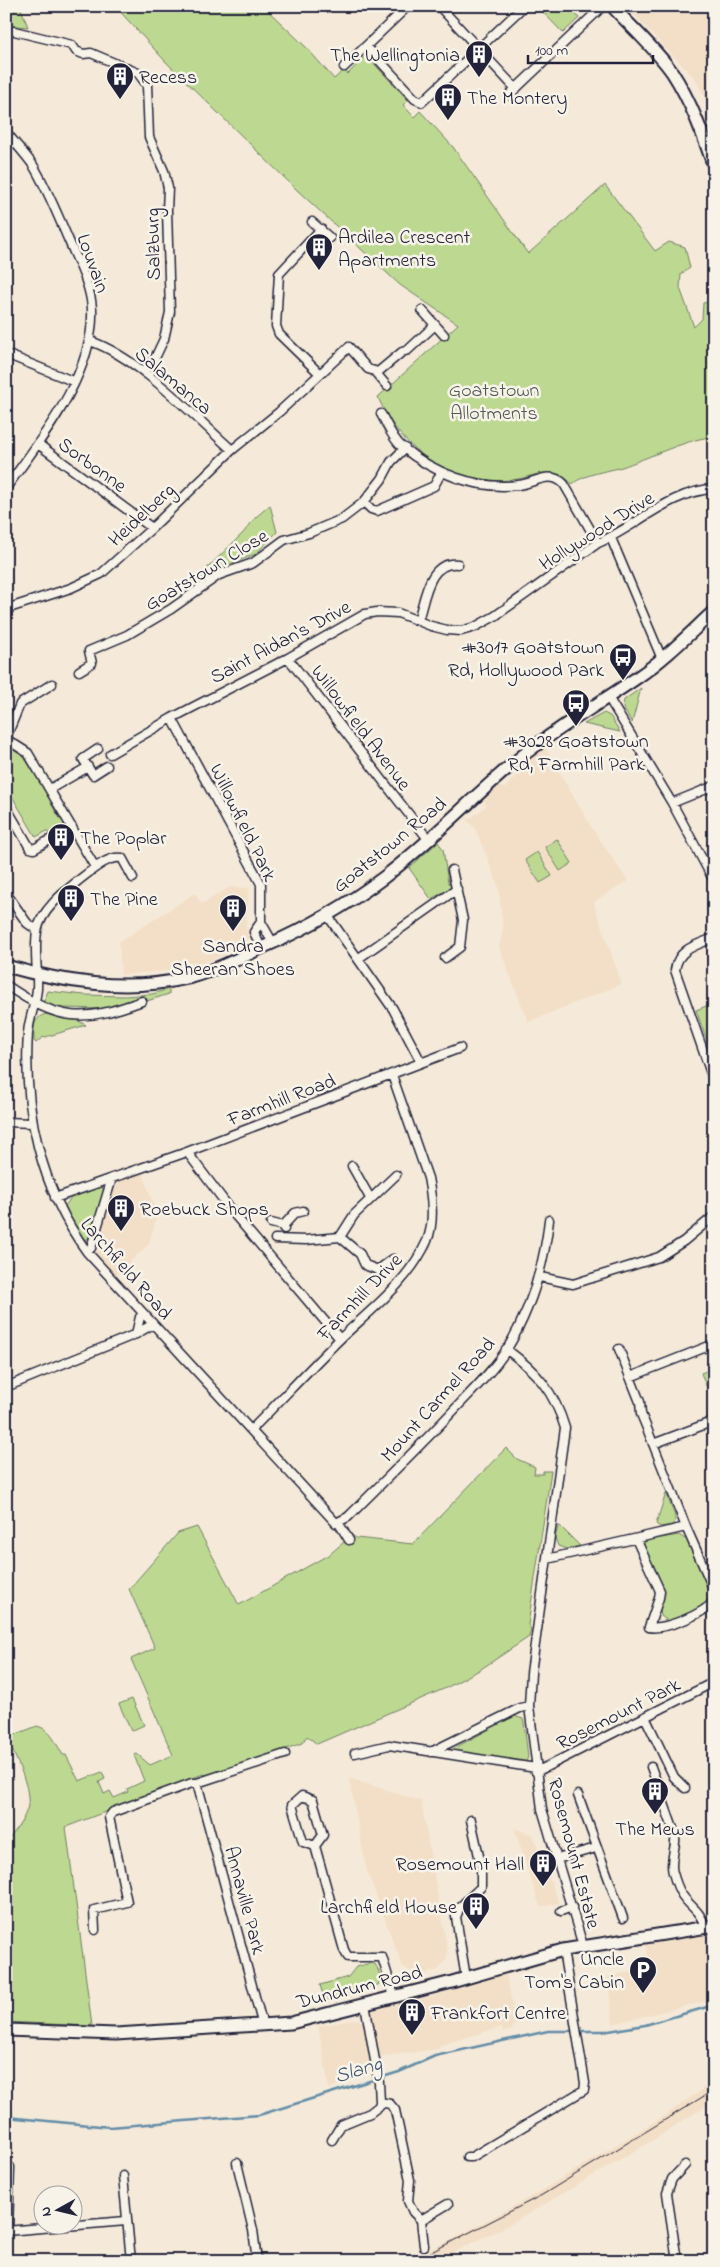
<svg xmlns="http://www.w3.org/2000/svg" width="720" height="2267" font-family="'Indie Flower',sans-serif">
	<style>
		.built { fill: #f3dfc7 }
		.green { fill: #bdd991; stroke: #707e66 }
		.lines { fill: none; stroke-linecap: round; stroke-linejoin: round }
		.stream { stroke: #638ca8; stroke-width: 2.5 }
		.street-casing { stroke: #22223b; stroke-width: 11 }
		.secondary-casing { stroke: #22223b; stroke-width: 15 }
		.street { stroke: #f7f3e8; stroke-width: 8 }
		.secondary { stroke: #f7f3e8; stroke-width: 11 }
		.tram { stroke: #22223b; stroke-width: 1 }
		.labels { text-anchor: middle; stroke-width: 5; stroke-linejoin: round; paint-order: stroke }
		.poi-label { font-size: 20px; fill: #22223b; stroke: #f7f3e8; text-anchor: start }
		.street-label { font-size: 20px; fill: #22223b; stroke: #f7f3e8 }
		.park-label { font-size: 20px; fill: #505955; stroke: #f7f3e8 }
		.water-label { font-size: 21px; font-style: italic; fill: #425771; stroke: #f7f3e8 }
	</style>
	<rect width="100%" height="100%" fill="#f5ead9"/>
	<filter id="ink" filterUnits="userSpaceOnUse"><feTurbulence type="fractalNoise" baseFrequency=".02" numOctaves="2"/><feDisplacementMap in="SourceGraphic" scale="10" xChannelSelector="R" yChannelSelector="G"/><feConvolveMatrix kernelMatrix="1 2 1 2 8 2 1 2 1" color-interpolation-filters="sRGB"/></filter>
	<g filter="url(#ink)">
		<path class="built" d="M626 6H714V116L696 80Z
			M545 747 592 828 628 881 597 900 594 904 622 984 528 1022 499 947 503 929 498 885 475 828 464 817 470 819 486 806 484 800 499 787 505 788 530 760Z
			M230 887 249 888 246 926 249 942 211 961 174 970 121 975 119 942 195 893 202 904Z
			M142 1170 157 1215 154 1227 149 1244 115 1276 97 1257 96 1244 114 1182 117 1179Z
			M349 1778 421 1801 448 1952 446 1960 438 1970 419 1976 402 1966 398 1955 366 1868Z
			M514 1828 533 1835 559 1903 540 1907Z
			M709 1934 714 1959V1999L613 2024 607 1976 650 1969 646 1945Z
			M506 1975 517 2024 512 2026 513 2030 503 2032 502 2027 441 2045 439 2049 379 2057 372 2013 374 2010 429 1997Z
			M358 2019 364 2024 372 2071 329 2089 318 2026Z
			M714 2081V2101L650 2142 513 2223 436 2261H403L449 2241 534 2195 667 2114Z"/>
		<path class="green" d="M6 6H20L28 27 6 25Z
			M115 6H263L306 47 334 79 344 70 348 74 366 55 408 100 403 105 414 117 420 111 453 147 528 254 605 185 655 251 669 242 685 247 690 268 681 274 680 288 694 327 702 319 703 303 714 301V437C695 436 643 460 622 467 605 472 587 473 572 484 551 463 537 477 512 480 453 486 400 451 378 397L458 324 400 285 297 190 166 62Z
			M543 6H568L579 18 563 33 540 9Z
			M270 505 277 532 256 554 217 569 180 595 244 532 256 517Z
			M641 688 632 723 623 708 624 700Z
			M604 713 610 716 620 732 584 724Z
			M6 745 24 757 53 802 51 804 61 820 64 819V826L50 835 47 831 36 837 6 786 10 781 6 776Z
			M557 839 572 863 560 871 545 847Z
			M438 842 443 849 448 883 453 887 431 899 409 868Z
			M537 852 552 876 540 883 525 860Z
			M169 989V994L147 1001 138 998 106 1009 63 1008 43 1003 48 991 84 995 125 996 152 994Z
			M714 1003V1061L696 1010Z
			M46 1014 75 1019 86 1025 42 1038 36 1043 34 1041C34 1029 32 1018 46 1014Z
			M99 1187 103 1188 104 1191 91 1235 86 1240 83 1238 64 1207 72 1197Z
			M714 1368V1406L701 1373Z
			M506 1448 517 1459 535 1467 534 1474H543V1471H551L528 1625 531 1629 529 1637 481 1669 446 1688 317 1744 307 1736 302 1743 212 1777 203 1774 66 1827 92 2026 6 2022V1842C14 1833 26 1818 28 1805 30 1784 15 1758 7 1738L37 1726C51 1729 56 1744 63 1755H66L79 1781 102 1772 105 1779 99 1782 104 1794 110 1791 114 1798 128 1792 127 1789 144 1781 134 1755 137 1754 150 1765 173 1755 131 1659 155 1648 129 1589 178 1533 197 1527 239 1605 330 1554 352 1535 356 1538 413 1544Z
			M666 1493 675 1516V1522L672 1525 660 1527 656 1524Z
			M558 1526H560L580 1546 566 1549 558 1546 555 1538Z
			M679 1535 685 1539 687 1538 710 1591C710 1609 683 1617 668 1621L661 1616 660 1610 664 1588 643 1548 645 1541Z
			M132 1699 144 1725 131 1731 119 1704Z
			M514 1716 523 1719 524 1723 528 1757 526 1762 520 1764 449 1751Z
			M371 1963 375 1964C379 1970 382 1979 378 1985L325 2001 320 1985 348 1977 356 1967Z"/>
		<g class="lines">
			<path class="stream" d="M6 2117 110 2127 259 2115 399 2072 435 2056 548 2031H609L645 2025 714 2005"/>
			<g class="street-casing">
				<path id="street" d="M439 6 516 89
					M14 31 72 45 76 51 83 54 91 53 138 73 147 85 149 137 164 171 168 188 167 210 170 312 164 339 155 358 144 372
					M366 46 415 99 422 102 524 6
					M344 67 408 6
					M509 95 603 6
					M6 132C15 143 25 154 33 165 47 188 58 216 69 241 78 262 91 286 92 309 95 373 42 438 6 488
					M312 222 330 238
					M422 310 444 335
					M90 341C138 357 194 416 232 450
					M6 354 75 382
					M375 372 387 386
					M319 373 279 334 276 326 279 274 321 229
					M381 414C387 424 392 438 401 446 433 473 476 490 518 485 535 483 550 470 564 484L598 543
					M38 444 152 528
					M364 502 371 509 377 511 434 486 441 473
					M611 538 662 659
					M6 609 71 588 101 574 152 528 232 450 279 412 349 347 368 369 378 372 402 352 408 350 435 325
					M418 620C425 600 428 560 458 564
					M288 658 428 839
					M79 671 92 663 89 651 127 635 171 609 219 575 253 563 284 540 309 533 342 519 364 502 382 479 391 462 405 448
					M608 697 672 803 714 881
					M172 718 261 884V922L273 943
					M6 738 20 704 52 684
					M6 739 28 753 95 867
					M98 749 83 759 93 775 107 766
					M110 754 172 718 288 658 365 614 377 612 398 613 431 626 447 630 461 631 475 627 495 616 598 543C634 528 672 490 714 489
					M50 789 88 767
					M672 803 714 786
					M6 807 30 848 34 849 72 827
					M133 878 122 858C108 855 90 872 79 880 64 892 40 911 37 932 34 951 38 970 37 989 36 1003 29 1018 28 1033 23 1110 41 1189 87 1252L336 1523 348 1517C384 1481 420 1446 455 1409 473 1390 493 1371 507 1349 531 1309 544 1266 549 1220
					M6 893 27 923 37 930
					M328 916 393 1009 421 1062
					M714 938C696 945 678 949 675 970L714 1082
					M261 948 254 932 261 922
					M359 958 457 889
					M445 958 460 947 463 920 452 870
					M6 985C60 1022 82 1023 142 1001
					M6 1122 32 1123
					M187 1152 234 1214 340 1339
					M352 1166 370 1198
					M55 1198 187 1152 460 1048
					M271 1223 283 1226 284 1229
					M283 1226 295 1213 303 1211
					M340 1237 360 1254 365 1265 378 1270 393 1259
					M275 1239 306 1240 340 1237 354 1215 396 1175
					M87 1252 91 1248 112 1178
					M540 1277 573 1284 659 1257 684 1241 714 1216
					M136 1334 140 1317 144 1314
					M506 1349C537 1372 554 1391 565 1428L531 1673 529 1706 542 1809 583 1946
					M619 1349 640 1402 641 1414 646 1426 686 1527 714 1590
					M630 1377 714 1344
					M6 1387 136 1334 153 1324
					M251 1430C281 1400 310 1368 341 1338 372 1309 409 1281 427 1241 435 1222 432 1198 428 1178L392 1075
					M653 1444 714 1421
					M338 1522 349 1540
					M636 1539 660 1591 659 1598 649 1627C665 1630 704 1614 714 1601
					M547 1559 686 1527
					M645 1717 674 1777 685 1788
					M431 1752 520 1708 529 1706
					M355 1753 389 1745 536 1768
					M651 1767 675 1834C677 1847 669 1860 673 1873 675 1880 678 1889 682 1895 691 1908 700 1910 705 1927
					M536 1772 714 1682
					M197 1783 263 2026
					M578 1795 623 1918
					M315 1846 323 1835 313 1800 302 1796 292 1805 303 1842 315 1846 344 1950 348 1957H382L394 1996
					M557 1859 596 1848
					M561 1911 572 1907
					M95 1930 94 1910 127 1902 109 1817 113 1812 192 1783H197L285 1754
					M466 1978 456 1917 460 1907 481 1887V1865L471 1820
					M380 2102 390 2104 395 2110 410 2180 408 2201 413 2212 421 2220 424 2246
					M332 2140 341 2125 370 2113 379 2106 380 2102 379 2083 365 2004
					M467 2157H472L584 2090 585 2083 563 1950
					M237 2163 253 2230 257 2261
					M123 2176 131 2261
					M421 2220 448 2204
					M6 2231 126 2221
					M8 2231 10 2167
					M677 2261 667 2193 672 2179 685 2165"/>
			</g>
			<g class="secondary-casing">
				<path id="secondary" d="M612 6C632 28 655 48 672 72 691 101 703 135 714 167
					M6 966C63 982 124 992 183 979 212 973 241 957 268 945 309 927 347 905 383 878 432 841 474 795 521 757 558 727 599 704 638 677 666 658 689 634 714 611
					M6 2030 116 2034 291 2023 452 1982 563 1950 714 1926"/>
			</g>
			<use href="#street" class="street"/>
			<use href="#secondary" class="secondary"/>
			<path class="tram" d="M414 2261 542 2195 714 2090"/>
		</g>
	</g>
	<defs>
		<g id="building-pin" transform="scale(1.4375)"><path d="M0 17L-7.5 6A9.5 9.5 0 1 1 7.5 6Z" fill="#22223b" stroke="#f7f3e8"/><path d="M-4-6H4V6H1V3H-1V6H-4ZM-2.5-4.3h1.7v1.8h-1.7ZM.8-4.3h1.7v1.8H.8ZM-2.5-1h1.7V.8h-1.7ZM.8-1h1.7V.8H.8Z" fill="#fff"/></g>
		<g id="bus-pin" transform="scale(1.4375)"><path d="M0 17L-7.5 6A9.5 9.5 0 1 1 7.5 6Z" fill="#22223b" stroke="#f7f3e8"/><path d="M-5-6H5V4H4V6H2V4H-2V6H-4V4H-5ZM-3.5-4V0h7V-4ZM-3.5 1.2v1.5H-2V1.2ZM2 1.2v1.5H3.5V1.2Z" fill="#fff"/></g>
		<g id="parking-pin" transform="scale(1.4375)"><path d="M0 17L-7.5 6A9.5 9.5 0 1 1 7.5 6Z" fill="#22223b" stroke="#f7f3e8"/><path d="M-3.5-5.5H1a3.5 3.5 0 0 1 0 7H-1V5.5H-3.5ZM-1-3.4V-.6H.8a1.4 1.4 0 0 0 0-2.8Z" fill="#fff"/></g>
	</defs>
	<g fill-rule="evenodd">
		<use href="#building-pin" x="479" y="54"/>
		<use href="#building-pin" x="120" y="76"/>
		<use href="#building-pin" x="448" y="97"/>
		<use href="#building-pin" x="319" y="247"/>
		<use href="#bus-pin" x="623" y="657"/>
		<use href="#bus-pin" x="576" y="703"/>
		<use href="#building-pin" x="61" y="837"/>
		<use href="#building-pin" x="71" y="898"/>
		<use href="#building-pin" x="233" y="908"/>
		<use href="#building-pin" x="121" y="1208"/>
		<use href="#building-pin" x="655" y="1791"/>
		<use href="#building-pin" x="543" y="1863"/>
		<use href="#building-pin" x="476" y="1906"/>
		<use href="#parking-pin" x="643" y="1970"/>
		<use href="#building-pin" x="412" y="2012"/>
	</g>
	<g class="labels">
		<g class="poi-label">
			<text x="460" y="61" text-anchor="end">The Wellingtonia</text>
			<text x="139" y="83">Recess</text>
			<text x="467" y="104">The Montery</text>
			<text x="338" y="243">Ardilea Crescent<tspan x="338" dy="23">Apartments</tspan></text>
			<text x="604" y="653" text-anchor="end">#3017 Goatstown<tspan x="604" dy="23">Rd, Hollywood Park</tspan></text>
			<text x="576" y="747" text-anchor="middle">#3028 Goatstown<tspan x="576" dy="23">Rd, Farmhill Park</tspan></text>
			<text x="80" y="844">The Poplar</text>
			<text x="90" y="905">The Pine</text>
			<text x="233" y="952" text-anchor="middle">Sandra<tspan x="233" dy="23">Sheeran Shoes</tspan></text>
			<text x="140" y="1215">Roebuck Shops</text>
			<text x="655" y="1835" text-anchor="middle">The Mews</text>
			<text x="524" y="1870" text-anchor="end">Rosemount Hall</text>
			<text x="457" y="1913" text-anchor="end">Larchfield House</text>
			<text x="624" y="1965" text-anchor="end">Uncle<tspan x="624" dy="23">Tom's Cabin</tspan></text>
			<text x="431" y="2019">Frankfort Centre</text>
		</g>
		<g class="street-label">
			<text transform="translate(152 244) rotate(-91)" y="7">Salzburg</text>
			<text transform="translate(94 263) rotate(70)" y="7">Louvain</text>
			<text transform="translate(174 380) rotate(40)" y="7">Salamanca</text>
			<text transform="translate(93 464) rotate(36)" y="7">Sorbonne</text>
			<text transform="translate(141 514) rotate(-43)" y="7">Heidelberg</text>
			<text transform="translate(596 530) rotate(-32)" y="7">Hollywood Drive</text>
			<text transform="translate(206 569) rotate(-31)" y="7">Goatstown Close</text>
			<text transform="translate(280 641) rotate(-28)" y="7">Saint Aidan's Drive</text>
			<text transform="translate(362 727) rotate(53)" y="7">Willowfield Avenue</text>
			<text transform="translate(244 822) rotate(64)" y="7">Willowfield Park</text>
			<text transform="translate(389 844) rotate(-39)" y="7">Goatstown Road</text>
			<text transform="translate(281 1099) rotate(-21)" y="7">Farmhill Road</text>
			<text transform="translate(127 1268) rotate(49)" y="7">Larchfield Road</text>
			<text transform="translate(359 1296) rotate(-46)" y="7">Farmhill Drive</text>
			<text transform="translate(437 1399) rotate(-48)" y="7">Mount Carmel Road</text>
			<text transform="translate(618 1713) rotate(-27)" y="7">Rosemount Park</text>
			<text transform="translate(575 1853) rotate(75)" y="7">Rosemount Estate</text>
			<text transform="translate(246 1900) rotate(75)" y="7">Annaville Park</text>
			<text transform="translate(359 1986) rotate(-14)" y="7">Dundrum Road</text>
		</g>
		<g class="park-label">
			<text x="494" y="396">Goatstown<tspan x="494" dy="23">Allotments</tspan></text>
		</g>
		<g class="water-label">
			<text transform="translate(358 2069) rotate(-17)" y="7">Slang</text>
		</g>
	</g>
	<rect width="720" height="2267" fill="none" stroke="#f7f3e8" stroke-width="25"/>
	<rect x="12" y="12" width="695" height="2242" fill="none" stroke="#22223b" stroke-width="2" filter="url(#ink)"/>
	<g transform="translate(58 2210) rotate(262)"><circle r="24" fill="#f7f3e8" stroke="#a29fa3"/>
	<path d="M0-4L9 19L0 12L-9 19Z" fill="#22223b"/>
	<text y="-8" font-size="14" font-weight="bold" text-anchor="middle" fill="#22223b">N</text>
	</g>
	<path d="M528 55v8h125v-8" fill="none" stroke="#22223b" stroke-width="2.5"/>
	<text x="535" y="55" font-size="15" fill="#22223b" stroke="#f7f3e8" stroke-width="4" paint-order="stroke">100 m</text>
</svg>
